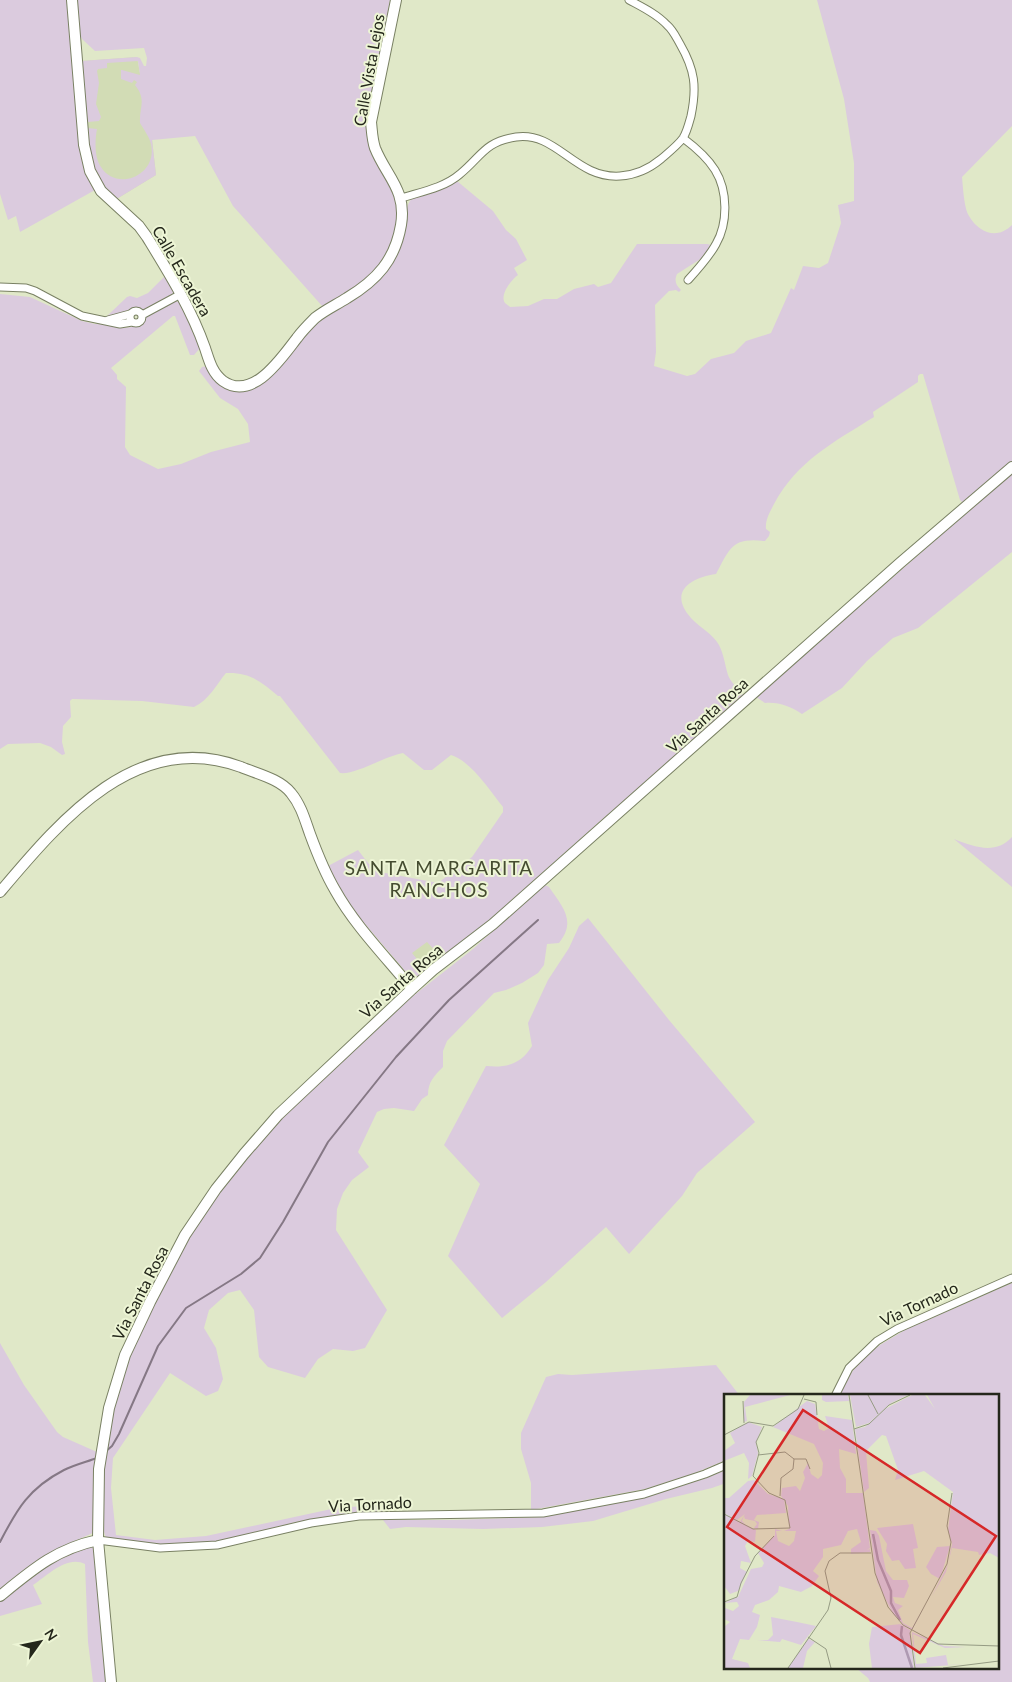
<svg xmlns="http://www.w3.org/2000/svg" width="1012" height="1682" font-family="Lato,sans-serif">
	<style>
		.built { fill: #d2dcb5 }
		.green { fill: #dbcbde }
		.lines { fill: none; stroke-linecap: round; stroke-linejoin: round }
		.stream { stroke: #857885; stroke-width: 2 }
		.street-casing { stroke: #798063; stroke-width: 9 }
		.secondary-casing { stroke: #798063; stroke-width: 12 }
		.street { stroke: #fff; stroke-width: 7 }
		.secondary { stroke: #fff; stroke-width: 10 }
		.labels { text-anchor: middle; stroke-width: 4; stroke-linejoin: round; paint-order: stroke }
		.street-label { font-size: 16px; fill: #24271b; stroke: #edf5d5 }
		.quarter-label { font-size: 19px; letter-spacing: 1px; fill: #454c30; stroke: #edf5d5 }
		.inset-river { fill: none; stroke: #ae9ab2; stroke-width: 2.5 }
		.inset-road { fill: none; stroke: #959b83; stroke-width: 1 }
		.view { fill: #d62828; fill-opacity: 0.15; stroke: #d62828; stroke-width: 2.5 }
		.inset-edge { fill: none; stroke: #24271b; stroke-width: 2.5 }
	</style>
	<rect width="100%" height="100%" fill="#e0e8c8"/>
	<path class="built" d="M137 57 152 139 156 175 115 200 88 143 81 61Z
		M424 942H428L441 957 424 968 411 953Z"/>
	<path class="green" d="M0 0H68L79 142 84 166 95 190 20 232 16 216 8 220 0 194Z
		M77 0H390L367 121 397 199V223L391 250 377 271 365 281 323 307 233 206 195 136 152 140 156 175 115 200C92 175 91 162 86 130L88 128 97 129C95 140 94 157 101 167 116 192 158 176 151 144 149 136 144 130 140 123 139 107 147 100 135 85L137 82 134 80 132 83 121 79V70H122L140 75 138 61 107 63V68L98 69 97 71 99 83 96 104 101 117 99 121 88 122 85 119 81 61 137 57 140 58 144 66H146L147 58 144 48 95 51 82 39 78 31Z
		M817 0H1012V126L962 177C963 187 964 208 969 216 979 233 997 240 1012 225V461L963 503 960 500 923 374H920L918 376V382L873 412 874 417C834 442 797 461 774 504 770 512 765 520 766 529L770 532 769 536 765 541C732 537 730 548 716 574 690 578 668 592 691 618 700 628 712 633 719 645 724 655 725 665 728 675 731 683 739 690 745 696L598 823 483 926 441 957 427 942 412 953 424 968 430 963 434 964 420 975 415 977 406 972 359 917 344 896 328 866 358 850 368 863 380 872 438 883 472 857 503 812V807C490 791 471 761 451 755L432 770H424L403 753C385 756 356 775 340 773L280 696H278C261 681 249 672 226 673 216 685 209 700 194 707L142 701 72 699 70 701 71 717 63 726 62 742 65 754 62 755 51 747 40 743 8 744 0 749V294L30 297 82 321 95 324 114 325 123 328 140 326 143 324 146 317 173 302 176 301 181 303 201 347 194 355H190L175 316H173L111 368 117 375V379L126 387 125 447 130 455 158 469 181 464 211 452 250 442 248 424 238 409 220 398 199 371 202 367 207 366 212 373 248 389C274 363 300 334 330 313 347 300 369 293 383 276 394 264 402 247 404 231 406 219 404 208 412 198L440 189 457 181 493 211 506 230 516 239 527 260 514 268 518 275C512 279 501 293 504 301 504 303 508 305 510 307L528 306 544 299H557L574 289 594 284 598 287 611 283 637 244H707L711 245 702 258 677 274C674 281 676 285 681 290L679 292 676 290 669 291 655 305 656 352 654 366 687 376 695 374 711 359 734 353 746 341 771 333 791 288 794 290 803 266 819 268 828 263 841 223 838 205 854 201V163L844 99Z
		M166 275 174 291 171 296 145 311C132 303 120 317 106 317L127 297 130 296 137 298 148 293Z
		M1012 473V552L918 628 893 638 867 661 842 688 802 714C789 706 780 702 765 703L756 697Z
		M1012 837V887L954 839C974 847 996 855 1012 837Z
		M545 885 549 887C562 906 577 921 559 943L547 944 544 965 538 973 522 983 506 990 494 993 447 1041 443 1051V1067C434 1076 428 1082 428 1095L422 1099 414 1111 394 1108 384 1109 377 1112 358 1152 369 1167 352 1180 343 1193 337 1209 336 1230 387 1310 365 1348 353 1351 333 1349 318 1359 305 1378 268 1367 259 1357 254 1310 240 1290 228 1293 209 1310 204 1328 216 1348 223 1379 218 1391 206 1396 170 1373 113 1458 111 1488 116 1535 155 1540 206 1536 336 1508 378 1505 394 1512H371L296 1522 218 1542 163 1545 106 1538 104 1532 103 1476 106 1447 114 1403 126 1363 141 1327 183 1246 206 1211 263 1136 357 1046 413 996 473 949 541 887Z
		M588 918 669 1020 755 1122 697 1173 682 1196 629 1254 606 1227 546 1282 502 1318 448 1256 480 1184 444 1145 486 1066C507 1068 521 1064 532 1046L528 1023 548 980 569 948 579 926Z
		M1012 1283V1682H870L868 1678 856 1668H998V1396H840L845 1382 860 1361 880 1345 905 1330Z
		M0 1343 24 1385 57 1432 63 1437 97 1452 96 1527 93 1533 65 1545 40 1559 0 1591Z
		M716 1365 740 1396H726V1460L695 1473 645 1489 531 1510V1483L521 1449V1433L546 1377 558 1374 572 1375Z
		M726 1470V1483L712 1488 666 1499 593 1521 542 1527 483 1529 406 1527 390 1529 383 1520H454L539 1517 649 1496 704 1479Z
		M94 1546 97 1549 102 1648 106 1682H93L88 1642 85 1564C67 1555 48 1575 33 1585L42 1604 0 1616V1601L47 1564 68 1552Z"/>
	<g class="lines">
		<path class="stream" d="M105 1452 112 1446 119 1434 158 1346 186 1308 241 1274 260 1258 283 1222 328 1142 396 1057 449 1000 538 920
			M0 1542C17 1509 29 1488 64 1470 74 1465 86 1462 97 1458"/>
		<g class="street-casing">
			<path id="street" d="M683 138C695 147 707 157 715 170 728 191 728 223 716 244 709 257 698 269 688 280
				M401 198C420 192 444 188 460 174 482 156 484 142 516 137 557 131 575 179 620 176 636 175 649 169 661 159 668 153 678 145 683 138 687 132 689 123 691 116 697 87 695 70 680 44 676 37 673 30 667 25 657 14 642 7 629 0
				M0 287 26 288 35 291 82 316 120 324 132 322
				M130 317a6 6 0 1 1 12 0a6 6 0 1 1-12 0Z
				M142 315 181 294
				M108 320 130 314
				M835 1396 849 1368 877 1341 897 1329 1012 1278
				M98 1540 160 1548 217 1545 311 1523 359 1516 543 1513 644 1494 705 1474 726 1465"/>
		</g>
		<g class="secondary-casing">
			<path id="secondary" d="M72 0 84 145 90 171 101 191 139 226 147 237C169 273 191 308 205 348 209 360 212 373 223 381 253 402 282 357 297 338 302 331 309 324 315 318 325 310 336 305 347 298 377 280 395 260 401 225 407 190 386 176 375 148 372 139 372 131 371 122L396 0
				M0 892C60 821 137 728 241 767 258 774 280 779 291 793 301 805 305 820 310 834 317 853 325 873 335 890 355 926 386 957 412 989
				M0 1596C33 1569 56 1549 98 1540
				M111 1682 98 1540 99 1469 109 1408 125 1355 150 1302 185 1235 216 1189 244 1154 278 1115 412 989 433 970 493 924 900 563 1012 467"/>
		</g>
		<use href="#street" class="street"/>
		<use href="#secondary" class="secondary"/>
	</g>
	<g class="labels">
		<g class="street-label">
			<text transform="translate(369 70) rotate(-80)" y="6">Calle Vista Lejos</text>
			<text transform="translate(182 271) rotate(60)" y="6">Calle Escadera</text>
			<text transform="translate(707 715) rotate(-42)" y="6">Via Santa Rosa</text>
			<text transform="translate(401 981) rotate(-41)" y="6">Via Santa Rosa</text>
			<text transform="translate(140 1293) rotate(-63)" y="6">Via Santa Rosa</text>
			<text transform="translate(919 1304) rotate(-25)" y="6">Via Tornado</text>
			<text transform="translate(370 1504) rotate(-3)" y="6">Via Tornado</text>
		</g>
		<g class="quarter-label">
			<text x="439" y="875">SANTA MARGARITA<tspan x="439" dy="22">RANCHOS</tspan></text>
		</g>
	</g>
	<g transform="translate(724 1394)">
		<rect width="275" height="275" fill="#e0e8c8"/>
		<path d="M26 1H66L21 13 23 27 20 28V8ZM98 1H124L125 7 102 8 98 6ZM126 1H184L167 9 145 29 132 33ZM188 1H201L211 15 203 1H275V164L266 159 255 161 254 158 228 154 222 178 208 202 224 170 228 150 224 136 229 98 200 77 171 86 174 76 162 42 158 41 142 57 145 94 140 98 131 35 141 33 161 15ZM83 7 91 10 95 35 100 37 105 34 101 22 128 26 132 60 115 55 116 74 122 85V99H139L146 154 143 156 146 155V158L127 160V155L137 148 133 135 124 137 117 151 99 155V163L89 177 95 182 88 192 77 198 55 192 54 198 45 206 31 211 28 218 36 221 33 233 25 246 16 245 8 265 24 269 26 274H0V233L6 228 0 225 1 214 9 217 15 212 13 208 0 209 14 203 27 175 38 173 40 169 34 159 51 141V135L58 137H52L54 147 65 152 70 147 72 137H60L65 135 64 112 57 102 58 94 72 92 76 97 81 84 79 78 84 69 87 80 94 85 98 81 99 69 90 50 49 33ZM24 28 38 33 32 49 34 59 28 82 24 85 25 69 20 59 0 67V57L11 49 6 39ZM30 86 44 100 60 105 62 119 33 121 30 126 35 128 34 135 30 134 33 130 31 127 21 125 20 122 18 127 23 132 16 128 21 120 13 126 0 119V104H5L24 87ZM1 120 32 136 31 148 24 147 21 152 27 169 17 167 16 174 23 178 14 197 6 200 0 192ZM189 130 194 154 189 155 192 174 181 175 175 166 168 167 162 157 163 150 153 134ZM146 136 152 137 155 142 162 177 169 186H183L185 192 180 204 169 203 171 209 179 212 174 216 179 229 188 234 200 213 188 236 180 231 169 220 153 188ZM226 152 216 185 207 180 202 173 213 153ZM47 223 73 228 92 232 77 251 58 245 56 248 33 246H44L49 241ZM177 230 186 236 190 274H148L145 250 148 233ZM188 238 220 252 242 253 221 254 189 240 192 270 203 269 202 264 222 261 224 271 241 270 191 274ZM84 245 91 248 83 257 79 274H64Z" fill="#dbcbde"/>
		<path class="inset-river" d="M149 140 154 166 167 197V209L176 226M178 232 177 241 188 274"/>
		<path class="inset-road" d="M125 1 151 179 164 213 179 231 214 250 275 252M144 1 154 20M80 5 92 8 93 21M19 7 20 29M130 35 145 30 165 11 186 1M0 41 25 28 49 32 74 15 80 1M34 61 61 58 70 65 69 75 57 84 56 102M70 65H82L86 75M0 120 29 135 66 134 61 106 45 99 29 82 35 59 32 48 40 32M0 208 13 203 17 189 31 162 50 142M84 243 102 255 107 274M64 274 104 216 107 204 101 177 105 167 116 159H147M191 274 186 239 223 170 227 148 223 132 228 99M219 274 275 267"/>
		<path class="view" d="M79 16 272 142 196 259 3 133Z"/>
		<rect width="275" height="275" class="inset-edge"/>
	</g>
	<g transform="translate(40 1642) rotate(57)" stroke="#edf5d5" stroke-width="4" paint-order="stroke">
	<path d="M0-4L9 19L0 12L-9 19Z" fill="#24271b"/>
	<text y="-8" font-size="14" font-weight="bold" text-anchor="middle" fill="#24271b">N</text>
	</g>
</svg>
